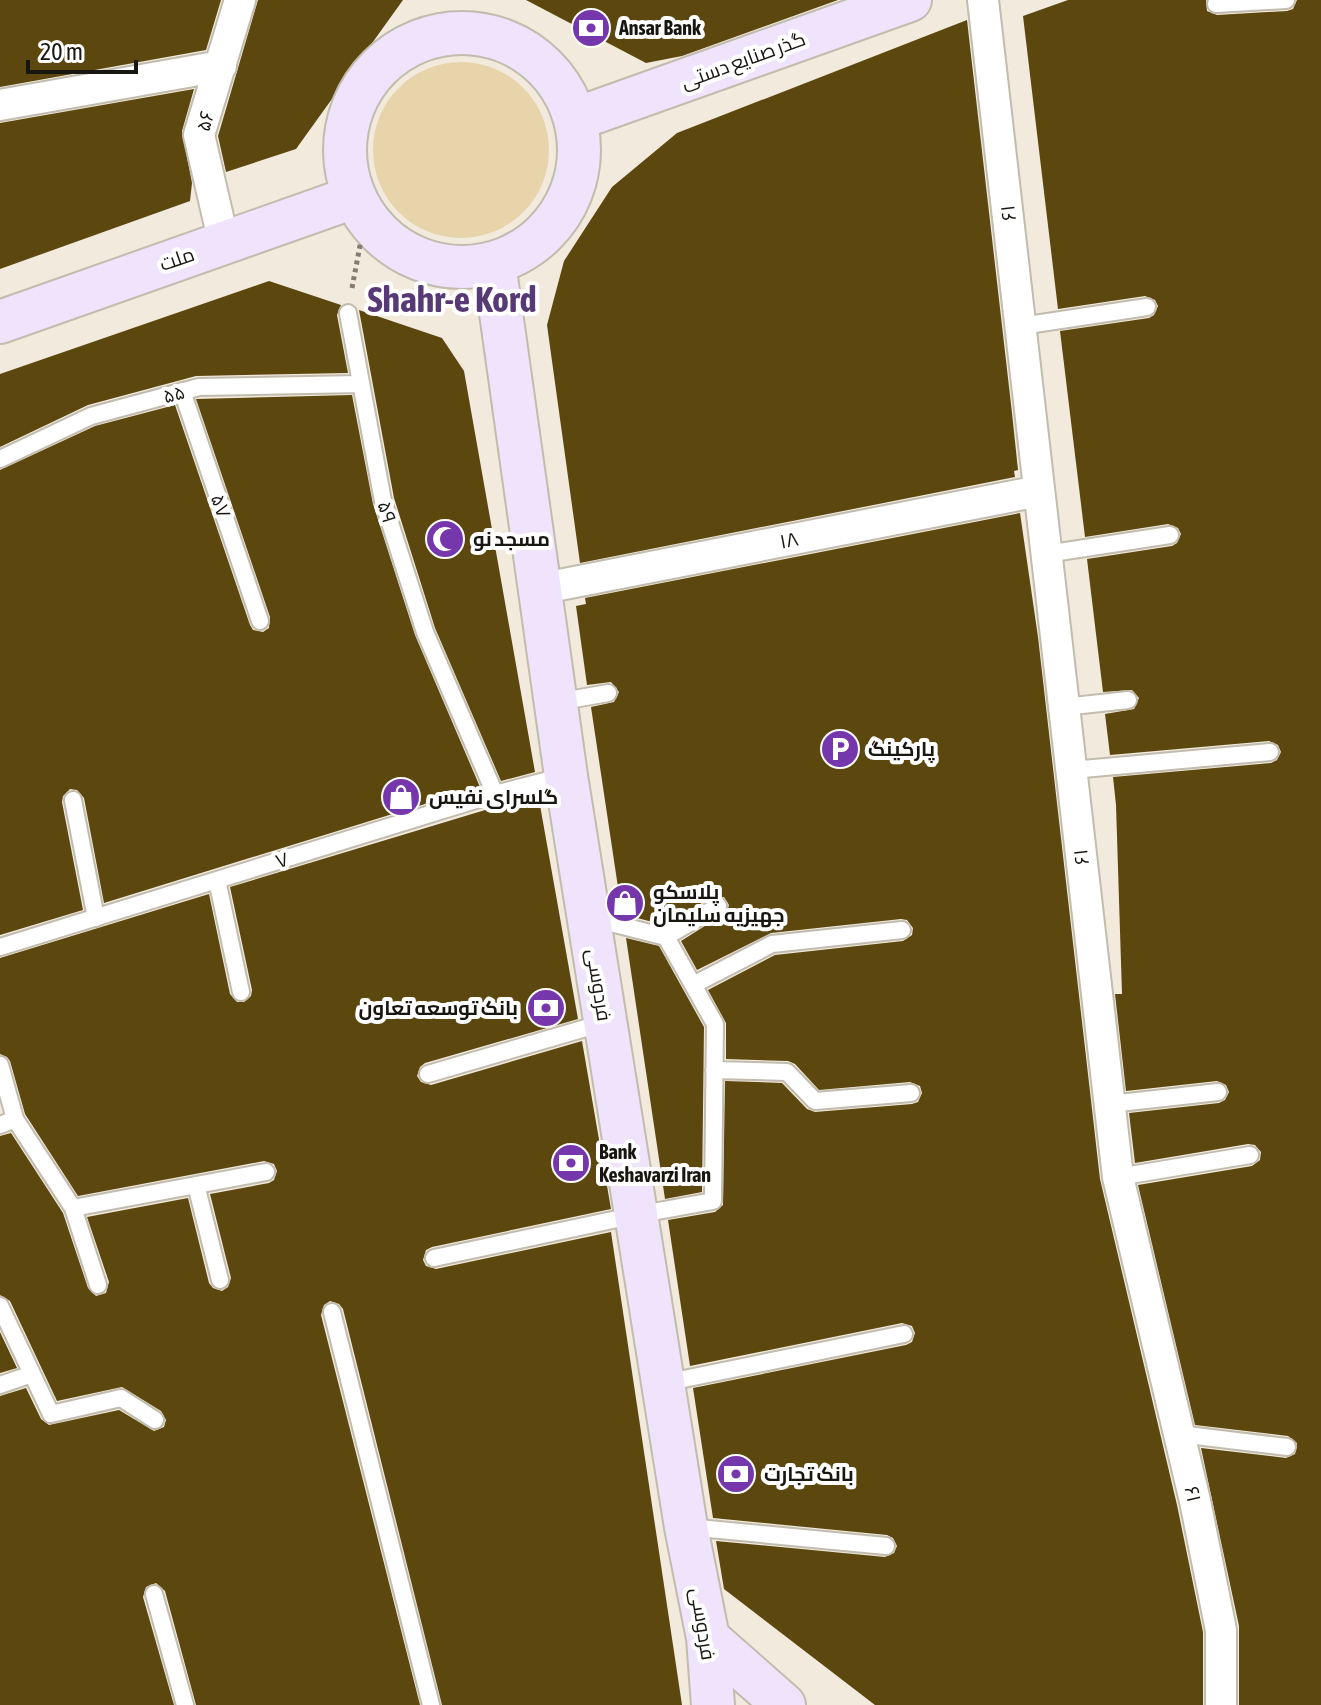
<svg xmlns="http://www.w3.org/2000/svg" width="1321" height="1705" font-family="'Asap Condensed',Cairo,sans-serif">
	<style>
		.green { fill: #e7d4aa }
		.building { fill: #5c470f }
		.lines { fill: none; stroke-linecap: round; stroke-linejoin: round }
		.service-casing { stroke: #c2bcae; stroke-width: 20 }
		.minor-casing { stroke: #c2bcae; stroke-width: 34 }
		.secondary-casing { stroke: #c2bcae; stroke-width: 46 }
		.path { stroke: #827d74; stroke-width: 5; stroke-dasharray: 4 4; stroke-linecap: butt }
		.service { stroke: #fff; stroke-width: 16 }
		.minor { stroke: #fff; stroke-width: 30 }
		.secondary { stroke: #f0e4fd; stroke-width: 42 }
		.labels { text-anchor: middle; stroke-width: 8; stroke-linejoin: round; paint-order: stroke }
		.poi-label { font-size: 20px; font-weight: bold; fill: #181611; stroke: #fff; text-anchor: start }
		.street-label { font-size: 20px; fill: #181611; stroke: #fff }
		.town-label { font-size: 36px; font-weight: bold; fill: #573a75; stroke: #fff }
	</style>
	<rect width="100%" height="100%" fill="#f2ebdd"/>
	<path class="green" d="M373 150a88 88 0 1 1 176 0a88 88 0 1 1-176 0Z"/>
	<path class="building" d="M0 0H221L206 50 0 87Z
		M258 0H403L296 149 226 172 218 136Z
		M526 0H838L682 56 646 63Z
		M1068 0H1206L1207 11 1217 15 1287 11 1293 9 1297 0H1321V1705H1239V1626L1201 1448 1286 1458 1295 1454 1297 1443 1288 1436 1195 1425 1138 1185 1252 1166 1260 1160 1261 1152 1255 1145 1248 1144 1135 1163 1129 1113 1219 1103 1225 1100 1229 1092 1226 1085 1217 1081 1126 1091 1115 994H1122L1116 805 1113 777 1271 763 1277 760 1281 752 1278 745 1269 741 1110 755 1105 714 1134 709 1139 698 1132 690 1103 692 1087 559 1172 546 1177 543 1181 534 1178 528 1168 524 1085 537 1060 331 1149 318 1154 315 1158 306 1155 300 1145 296 1058 309 1023 16Z
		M967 20 1012 413 1018 470 1014 471 1015 477 580 563 547 325 564 261 612 187 677 133Z
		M194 89 182 131 192 183 190 201 0 269V123Z
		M269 281 341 305 337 315 348 373 196 376 88 405 0 447V374Z
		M359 310 442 338 464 371 535 772 501 781 435 628 394 498Z
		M352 395 373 504 415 635 480 787 104 903 84 798 77 790 70 789 63 796 62 802 83 910 0 935V470L95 426 175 405 250 625 253 630 263 632 269 628 270 617 196 399Z
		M1020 513 1038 637 1100 1179 1177 1505 1203 1632V1705H875L724 1589 716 1541 885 1557 894 1553 897 1546 893 1538 887 1535 713 1518 693 1388 906 1345 912 1342 915 1333 912 1326 902 1323 690 1366 668 1220 715 1212 723 1205 725 1081 782 1083 807 1109 815 1112 912 1104 918 1102 922 1093 920 1086 910 1082 819 1090 795 1064 788 1061 726 1059V1023L708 990 775 955 903 941 912 935 913 928 907 920 901 919 771 933 697 970 681 941 727 912 729 905 724 897H712L664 925 622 914 591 707 614 702 619 692 611 682 587 685 576 606 586 604 585 598Z
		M538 794 578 1019 425 1063 420 1067 417 1076 421 1082 431 1085 582 1041 611 1209 432 1247 426 1250 423 1260 426 1266 436 1269 611 1232 682 1705H442L343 1309 339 1304 330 1301 324 1305 321 1315 420 1705H196L165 1591 156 1583 146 1587 143 1597 174 1705H0V1396L26 1388 41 1419 49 1425 119 1410 154 1431 164 1427 166 1420 161 1411 122 1387 57 1401 10 1301 0 1295V1136L11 1133 63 1213 88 1288 96 1296 106 1293 109 1282 87 1217 188 1198 209 1283 213 1288 222 1291 228 1287 231 1278 210 1194 269 1183 274 1180 277 1171 274 1164 264 1161 78 1196 25 1114 10 1061 7 1057 0 1054V958L209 894 230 994 237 1002H244L251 996 252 990 230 887Z
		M626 938 659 946 704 1027 702 1192 665 1199Z
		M0 1332 17 1368 0 1373Z"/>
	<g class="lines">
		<g class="service-casing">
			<path id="service" d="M1216 4 1286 0
				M348 313 383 501 425 632 495 794
				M1021 326 1147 307
				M182 391 260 621
				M0 459 91 416 199 387 360 384
				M1046 554 1170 535
				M557 702 608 693
				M1064 707 1128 700
				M1072 770 1270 752
				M73 800 96 918
				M217 880 241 992
				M666 937 718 906
				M0 947 495 794 564 776
				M693 985 772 944 902 930
				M0 1065 15 1119 73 1208 266 1172
				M714 1070 787 1072 815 1101 911 1093
				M428 1074 603 1023
				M1110 1104 1218 1092
				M0 1125 15 1119
				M1118 1177 1250 1155
				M196 1185 220 1280
				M73 1208 98 1285
				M434 1258 636 1215 713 1201 715 1024 666 937 591 918
				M0 1306 51 1414 121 1398 155 1420
				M332 1312 431 1705
				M664 1383 904 1334
				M0 1385 32 1374
				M1179 1434 1287 1447
				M688 1527 886 1546
				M154 1594 185 1705"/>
		</g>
		<g class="minor-casing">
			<path id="minor" d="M983 0 1118 1177 1195 1501 1221 1630V1705
				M0 105 221 66
				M224 243 199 135 240 0
				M539 589 1039 491"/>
		</g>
		<g class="secondary-casing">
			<path id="secondary" d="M345 150a117 117 0 1 1 234 0a117 117 0 1 1-234 0Z
				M576 119 910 0
				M494 263 566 776 686 1527 708 1638 713 1705
				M0 322 354 197
				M708 1638 784 1705"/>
		</g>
		<path class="path" d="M352 288 362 235"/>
		<use href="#service" class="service"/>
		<use href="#minor" class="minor"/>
		<use href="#secondary" class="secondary"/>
	</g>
	<defs>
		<g id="bank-disc" transform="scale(2)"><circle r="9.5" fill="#7637ac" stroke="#fff"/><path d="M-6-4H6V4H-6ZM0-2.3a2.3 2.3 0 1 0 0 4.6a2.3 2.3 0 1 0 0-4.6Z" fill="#fff"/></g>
		<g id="mosque-disc" transform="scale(2)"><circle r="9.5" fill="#7637ac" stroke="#fff"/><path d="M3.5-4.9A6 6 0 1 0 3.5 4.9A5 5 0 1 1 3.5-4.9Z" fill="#fff"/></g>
		<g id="parking-disc" transform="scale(2)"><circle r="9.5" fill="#7637ac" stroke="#fff"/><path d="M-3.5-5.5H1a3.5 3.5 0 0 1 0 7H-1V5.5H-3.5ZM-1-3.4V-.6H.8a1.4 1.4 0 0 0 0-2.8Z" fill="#fff"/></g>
		<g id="shop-disc" transform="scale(2)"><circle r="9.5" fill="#7637ac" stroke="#fff"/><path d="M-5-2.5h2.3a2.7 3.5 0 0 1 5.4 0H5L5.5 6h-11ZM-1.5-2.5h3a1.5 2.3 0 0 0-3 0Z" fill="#fff"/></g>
	</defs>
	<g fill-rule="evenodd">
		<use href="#bank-disc" x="591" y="28"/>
		<use href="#mosque-disc" x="445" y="539"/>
		<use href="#parking-disc" x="840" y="749"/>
		<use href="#shop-disc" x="401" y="797"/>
		<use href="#shop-disc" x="625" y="903"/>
		<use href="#bank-disc" x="546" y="1008"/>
		<use href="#bank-disc" x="571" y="1163"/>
		<use href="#bank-disc" x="736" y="1474"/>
	</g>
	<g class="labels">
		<g class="poi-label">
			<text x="619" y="35">Ansar Bank</text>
			<text x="473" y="546">مسجد نو</text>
			<text x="868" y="756">پارکینگ</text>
			<text x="429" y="804">گلسرای نفیس</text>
			<text x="653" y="899">پلاسکو<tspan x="653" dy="23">جهیزیه سلیمان</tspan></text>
			<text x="518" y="1015" text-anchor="end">بانک توسعه تعاون</text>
			<text x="599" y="1159">Bank<tspan x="599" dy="23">Keshavarzi Iran</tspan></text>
			<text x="764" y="1481">بانک تجارت</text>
		</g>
		<g class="street-label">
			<text transform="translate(743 60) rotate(-20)" y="7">گذر صنایع دستی</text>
			<text transform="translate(205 121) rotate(-76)" y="7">۵۶</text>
			<text transform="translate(1008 213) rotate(-97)" y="7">۶۱</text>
			<text transform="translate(177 259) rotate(-19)" y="7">ملت</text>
			<text transform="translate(174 394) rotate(-15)" y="7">۵۵</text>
			<text transform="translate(221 506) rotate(71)" y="7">۵۷</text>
			<text transform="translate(387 512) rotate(73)" y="7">۵۹</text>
			<text transform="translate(789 540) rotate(-11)" y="7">۱۸</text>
			<text transform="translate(1081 857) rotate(-97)" y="7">۶۱</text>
			<text transform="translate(282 860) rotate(-17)" y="7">۷</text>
			<text transform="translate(599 985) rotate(81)" y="7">فردوسی</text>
			<text transform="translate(1193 1494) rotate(77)" y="7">۶۱</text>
			<text transform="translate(703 1624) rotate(81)" y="7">فردوسی</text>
		</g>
		<g class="town-label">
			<text x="452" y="312">Shahr-e Kord</text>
		</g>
	</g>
	<path d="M28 60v12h108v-12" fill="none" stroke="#181611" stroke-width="4"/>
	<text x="40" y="60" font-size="24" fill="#181611" stroke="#ffffff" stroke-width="6" paint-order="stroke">20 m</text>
</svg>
